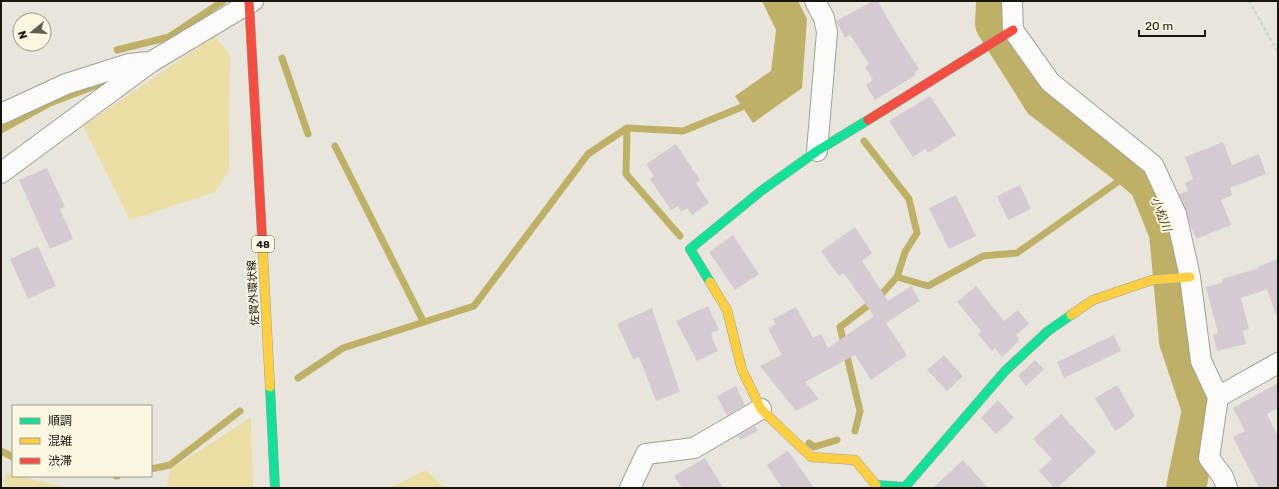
<svg xmlns="http://www.w3.org/2000/svg" width="1279" height="489" font-family="Rubik,'Noto Sans JP',sans-serif">
	<style>
		.green { fill: #ebdea5 }
		.water { fill: #bfb068 }
		.lines { fill: none; stroke-linecap: round; stroke-linejoin: round }
		.stream { stroke: #bfb068; stroke-width: 7 }
		.river { stroke: #bfb068; stroke-width: 40 }
		.building { fill: #d5c9d2 }
		.street-casing { stroke: #a2a098; stroke-width: 22 }
		.fast-casing { stroke: #a2a098; stroke-width: 10 }
		.slow-casing { stroke: #a2a098; stroke-width: 10 }
		.jam-casing { stroke: #a2a098; stroke-width: 10 }
		.path { stroke: #d4d2cf; stroke-width: 2.5; stroke-dasharray: 4 2; stroke-linecap: butt }
		.street { stroke: #fcfbfa; stroke-width: 20 }
		.fast { stroke: #16e098; stroke-width: 9 }
		.slow { stroke: #ffcf43; stroke-width: 9 }
		.jam { stroke: #f24e42; stroke-width: 9 }
		.labels { text-anchor: middle; stroke-width: 3.5; stroke-linejoin: round; paint-order: stroke }
		.shield { fill: #fcf7e3; stroke: #5c594e; stroke-width: 1 }
		.shield-label { font-size: 10px; font-weight: bold; fill: #17150e }
		.street-label { font-size: 11px; fill: #17150e; stroke: #fcf7e3 }
		.water-label { font-size: 12px; font-style: italic; fill: #4d431b; stroke: #fcf7e3 }
	</style>
	<rect width="100%" height="100%" fill="#e8e6dc"/>
	<path class="green" d="M215 36 230 55 229 170 215 192 130 220 83 126Z
		M251 417 253 488H167L170 470Z
		M426 470 445 488H389Z
		M6 473 13 474V476H19L68 488H4Z"/>
	<path class="water" d="M762 1H798L807 19 802 88 753 123 735 96 771 71 776 30Z"/>
	<g class="lines">
		<path class="stream" d="M117 50 169 37 223 1
			M282 58 308 134
			M627 128 626 174 680 236
			M1 130 50 103 113 79
			M864 141 909 199 917 233 905 252 897 277
			M335 146 423 321
			M298 378 343 348 474 306 588 154 627 128 683 131 742 107 750 102
			M855 431 860 411 840 327 878 298 897 277 928 286 983 256 1017 253 1119 181 1130 167
			M809 443 814 447 837 440
			M1 451 13 457
			M151 469 170 465 240 411
			M116 476H117"/>
		<path class="river" d="M996 1 995 24 1043 100 1130 167 1149 183 1169 233 1179 341 1202 410 1186 488"/>
	</g>
	<path class="building" d="M873 1H878L897 35 919 69 914 73 916 75 875 100 866 85 873 80 865 67 869 64 850 35 845 38 836 21Z
		M930 96 956 135 928 153 925 149 913 157 889 121Z
		M1223 142 1232 165 1259 154 1266 174 1230 188 1232 195 1221 200 1231 225 1196 239 1190 225 1186 209 1179 194 1188 191 1185 183 1193 179 1185 157Z
		M676 144 700 180 696 183 709 203 692 215 687 208 681 212 678 206 671 210 650 179 654 176 646 164Z
		M47 168 65 207 60 209 73 239 50 249 19 180Z
		M1020 185 1031 209 1008 220 997 196Z
		M956 195 976 236 949 249 929 208Z
		M855 227 872 253 862 261 888 301 911 286 920 301 886 323 907 355 871 380 855 355 805 382 819 399 796 411 760 366 782 355 768 329 776 324 773 319 796 307 813 338 821 334 828 348 874 316 844 273 839 276 821 251Z
		M733 235 759 274 735 290 709 252Z
		M38 246 56 286 28 299 10 259Z
		M1278 259V314L1276 315 1267 289 1241 298 1249 329 1243 331 1246 344 1217 351 1213 335 1218 333 1206 287 1222 283V279L1259 268 1258 267Z
		M976 286 1004 321 1018 310 1029 324 1016 335 1019 339 1018 340 1019 341 1002 357 995 348 992 351 978 334 981 331 957 302Z
		M708 306 719 330 711 333 713 337 712 338 718 351 697 361 676 321Z
		M652 308 680 392 656 401 639 357 633 359 617 324Z
		M1114 335 1121 351 1064 378 1057 362Z
		M944 355 963 376 947 391 927 370Z
		M1035 360 1044 369 1026 386 1018 376Z
		M1278 383V408L1267 414 1278 437V488H1259L1233 437 1245 431 1233 408Z
		M1117 385 1135 416 1126 424 1115 431 1095 398Z
		M736 386 745 405 727 416 717 396Z
		M998 400 1014 418 996 434 981 418Z
		M1061 414 1096 452 1057 488H1054L1039 471 1052 459 1033 439Z
		M755 426 758 431 740 440 738 436Z
		M787 451 792 456 814 488H782L767 465Z
		M705 458 723 488H682L674 476Z
		M963 460 988 488H933Z"/>
	<g class="lines">
		<g class="street-casing">
			<path id="street" d="M815 1 824 18 827 32 817 151
				M1012 1 1013 30 1050 82 1153 165 1176 214 1190 277 1201 361 1218 397 1209 458 1223 477 1227 488
				M1 114 66 84 129 64 149 62
				M1 173 151 62 253 1
				M1218 397 1278 363
				M630 488 646 454 694 448 761 409"/>
		</g>
		<g class="fast-casing">
			<path id="fast" d="M710 282 690 249 761 191 817 151 868 120
				M270 387 275 488
				M876 485 905 487 1005 371 1048 331 1071 315"/>
		</g>
		<g class="slow-casing">
			<path id="slow" d="M262 236 270 387
				M710 282 727 310 742 370 761 409 811 457 855 460 876 485
				M1071 315 1093 300 1152 280 1190 277"/>
		</g>
		<g class="jam-casing">
			<path id="jam" d="M249 1 262 236
				M868 120 1013 30"/>
		</g>
		<path class="path" d="M1249 1 1278 52"/>
		<use href="#street" class="street"/>
		<use href="#fast" class="fast"/>
		<use href="#slow" class="slow"/>
		<use href="#jam" class="jam"/>
	</g>
	<g class="labels">
		<rect class="shield" x="252" y="236" width="22" height="16" rx="3"/>
		<g class="shield-label">
			<text x="263" y="248">48</text>
		</g>
		<g class="street-label">
			<text transform="translate(253 293) rotate(-93)" y="4">佐賀外環状線</text>
		</g>
		<g class="water-label">
			<text transform="translate(1161 214) rotate(69)" y="4">小松川</text>
		</g>
	</g>
	<rect width="1279" height="489" fill="none" stroke="#17150e" stroke-width="4"/>
	<rect x="12" y="405" width="140" height="72" fill="#fcf7e3" stroke="#a09d8e"/>
	<rect x="20" y="418" width="20" height="6" fill="#16e098" stroke="#a09d8e"/>
	<text x="48" y="425" font-size="12" fill="#17150e">順調</text>
	<rect x="20" y="438" width="20" height="6" fill="#ffcf43" stroke="#a09d8e"/>
	<text x="48" y="445" font-size="12" fill="#17150e">混雑</text>
	<rect x="20" y="458" width="20" height="6" fill="#f24e42" stroke="#a09d8e"/>
	<text x="48" y="465" font-size="12" fill="#17150e">渋滞</text>
	<g transform="translate(32 32) rotate(252)"><circle r="19" fill="#fcf7e3" stroke="#a09d8e"/>
	<path d="M0-3L7 15L0 10L-7 15Z" fill="#605e56"/>
	<text y="-6" font-size="11" font-weight="bold" text-anchor="middle" fill="#17150e">N</text>
	</g>
	<path d="M1139 30v6h66v-6" fill="none" stroke="#17150e" stroke-width="2"/>
	<text x="1145" y="30" font-size="12" fill="#17150e" stroke="#fcf7e3" stroke-width="3" paint-order="stroke">20 m</text>
</svg>
